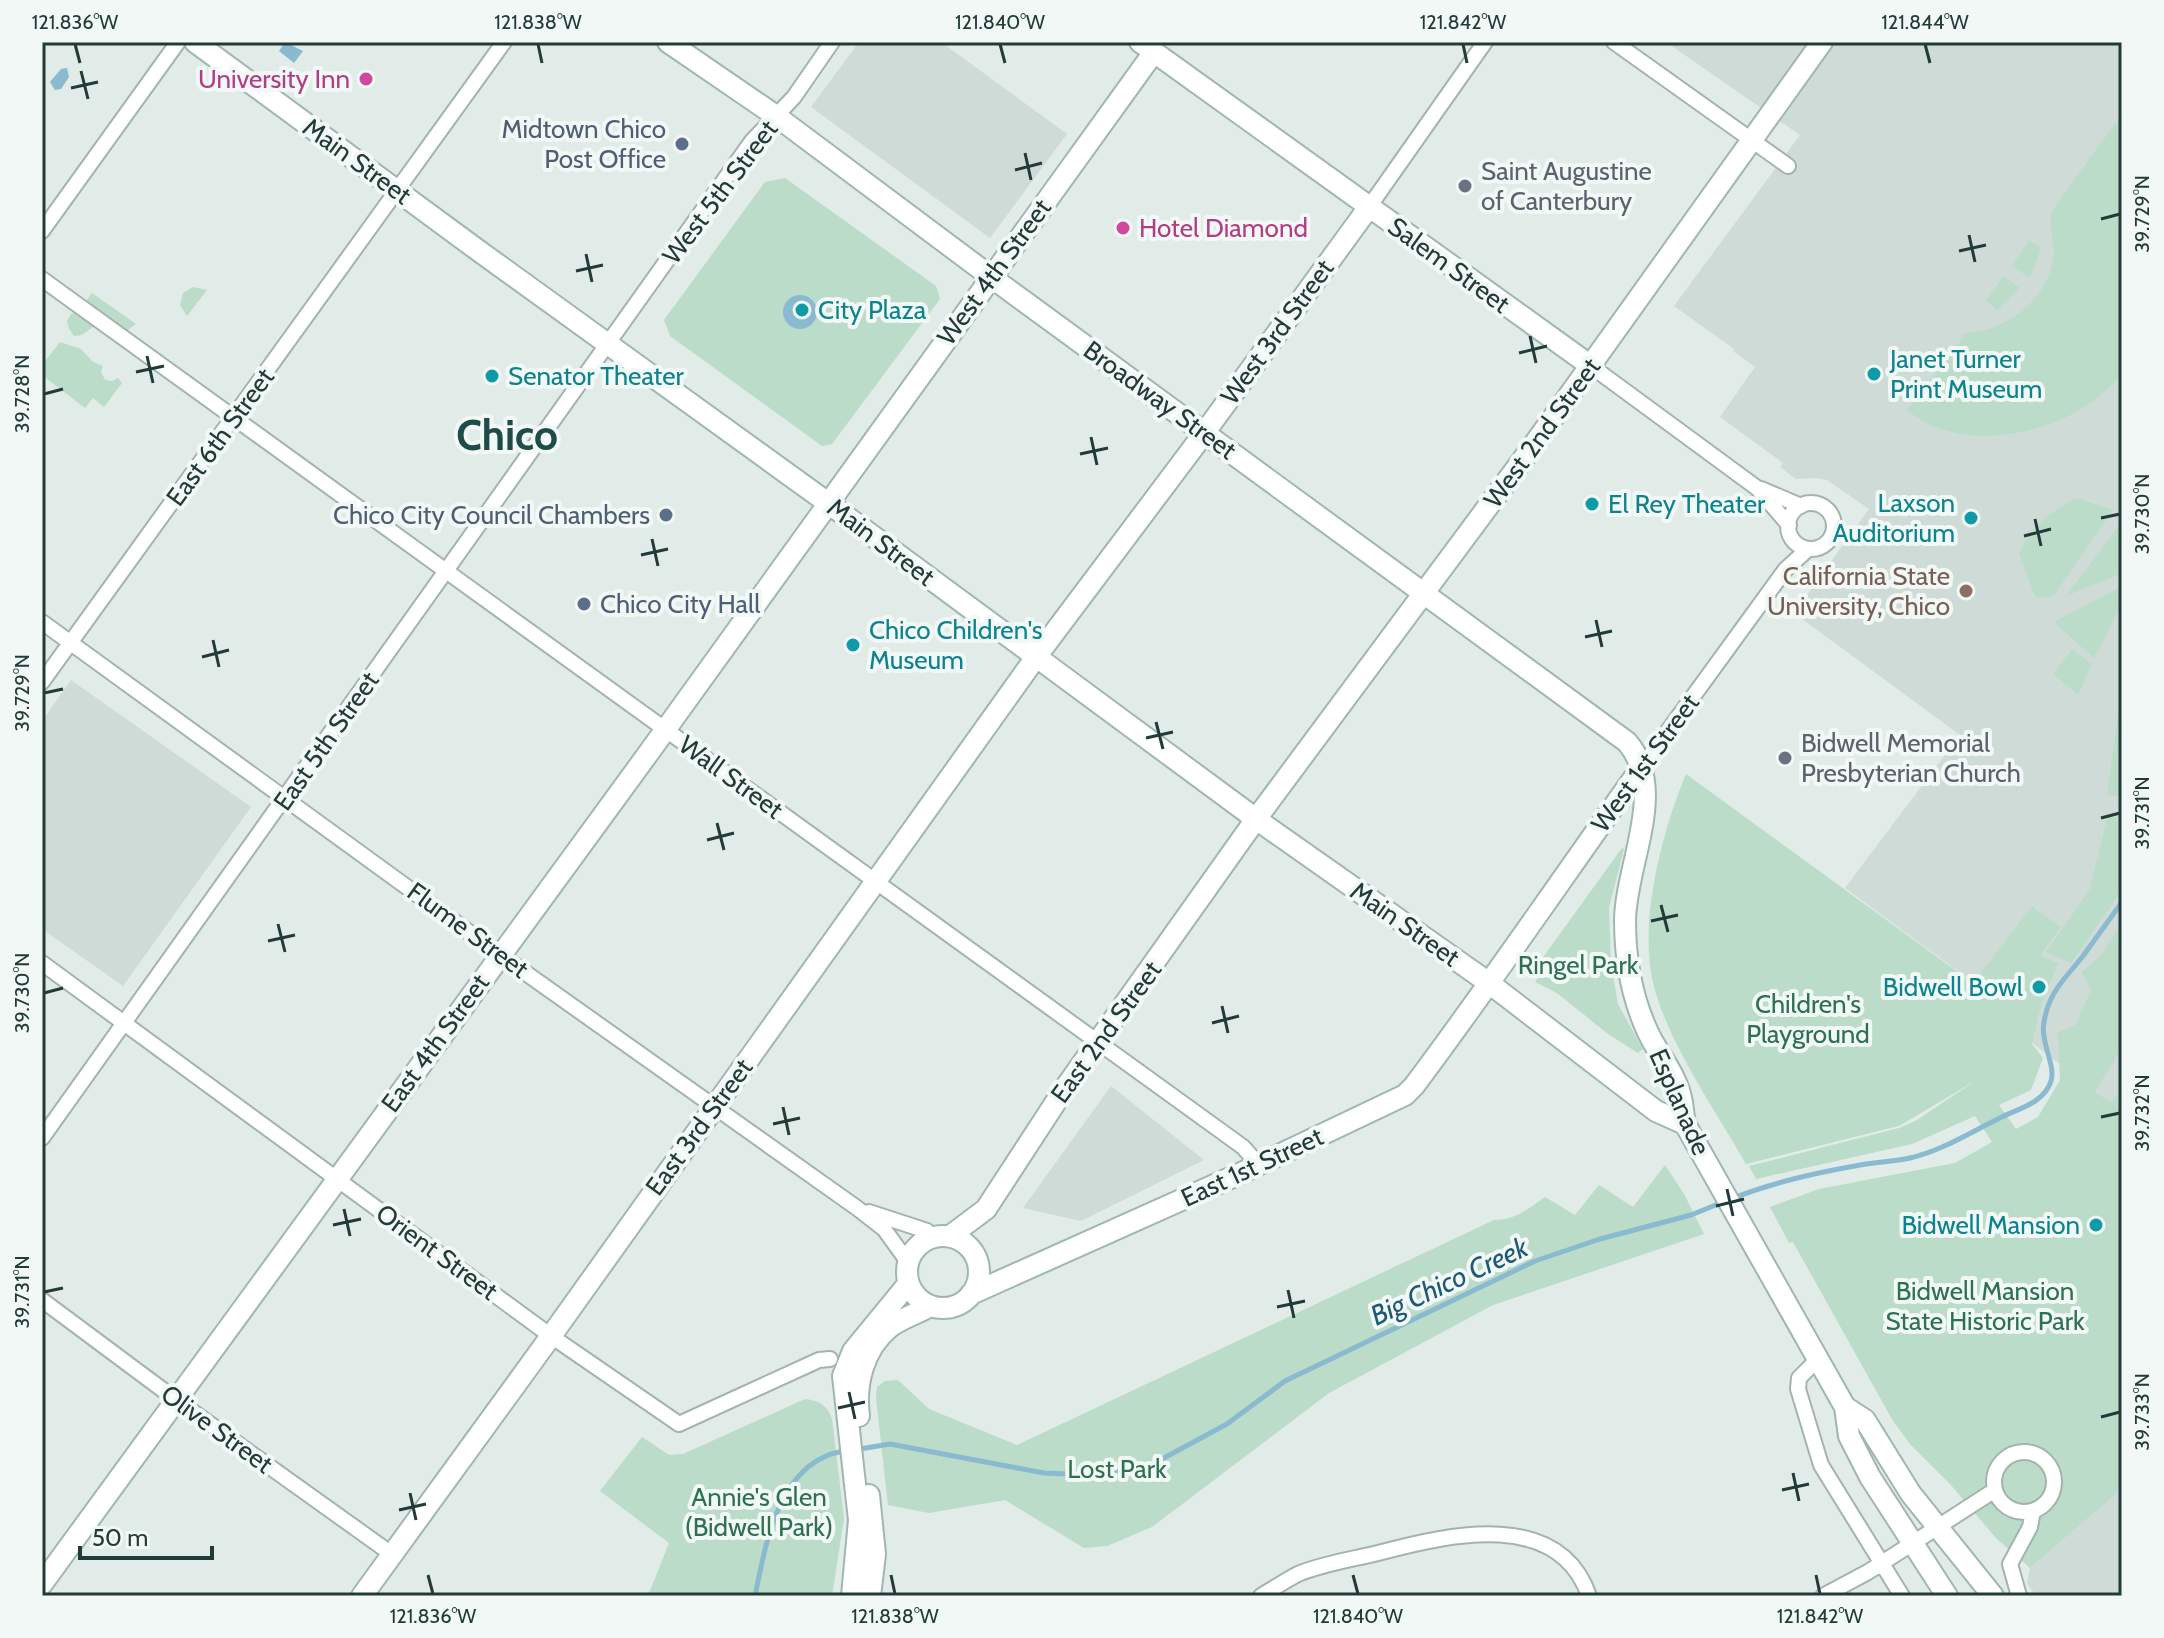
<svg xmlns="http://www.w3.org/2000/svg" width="2164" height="1638" font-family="Cabin,sans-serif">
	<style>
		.built { fill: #cfdbd7 }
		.green { fill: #badcc8 }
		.water { fill: #8abacf }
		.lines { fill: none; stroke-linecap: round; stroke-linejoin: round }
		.stream { stroke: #8abacf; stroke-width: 5 }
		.street-casing { stroke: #a4b3b0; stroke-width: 18 }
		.secondary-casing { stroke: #a0b6b2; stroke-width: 24 }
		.street { stroke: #fff; stroke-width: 14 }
		.secondary { stroke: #fff; stroke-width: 20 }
		.ticks { fill: none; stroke: #223b38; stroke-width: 3 }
		.hotel-dot { fill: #d1479c; stroke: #f1f8f5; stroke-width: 3 }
		.service-dot { fill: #5c6f8a; stroke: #f1f8f5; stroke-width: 3 }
		.worship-dot { fill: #6b7280; stroke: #f1f8f5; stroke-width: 3 }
		.culture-dot { fill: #0f9aa8; stroke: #f1f8f5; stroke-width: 3 }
		.education-dot { fill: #8d6e63; stroke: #f1f8f5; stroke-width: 3 }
		.labels { text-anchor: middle; stroke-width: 8; stroke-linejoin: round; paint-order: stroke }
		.hotel-label { font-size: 26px; fill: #b23c85; stroke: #f1f8f5; text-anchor: end }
		.service-label { font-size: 26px; fill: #4e5e75; stroke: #f1f8f5; text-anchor: end }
		.street-label { font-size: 26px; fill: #223b38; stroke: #f1f8f5 }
		.worship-label { font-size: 26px; fill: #5b616d; stroke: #f1f8f5; text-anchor: start }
		.culture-label { font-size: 26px; fill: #0d838f; stroke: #f1f8f5; text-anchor: start }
		.education-label { font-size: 26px; fill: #785e54; stroke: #f1f8f5; text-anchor: end }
		.park-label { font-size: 26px; fill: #2d7151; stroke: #f1f8f5 }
		.water-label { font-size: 28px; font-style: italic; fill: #1e5975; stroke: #f1f8f5 }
		.town-label { font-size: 42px; font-weight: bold; fill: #1e4c48; stroke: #f1f8f5 }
		.neatline { fill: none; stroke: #223b38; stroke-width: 3 }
		.ticks-label { font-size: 20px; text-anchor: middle; fill: #223b38 }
	</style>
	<rect width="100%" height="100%" fill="#e1ebe8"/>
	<path class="built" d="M859 42H941L1067 134 990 238 811 107Z
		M1666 42H2122V1091L2110 1102 2032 1043 2043 999 2059 965 2041 955 2061 927 2032 906 1974 983 1845 888 1960 735 1794 613 1869 509 1827 480 1817 478 1796 479 1780 467 1783 463 1720 417 1755 367 1733 351 1734 349 1674 306 1800 135Z
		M71 680 251 807 123 986 42 929V721Z
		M1111 1086 1204 1160 1081 1221 1023 1208Z
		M2122 1489V1596H2036L2027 1583 2030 1568Z"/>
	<path class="green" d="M2122 115V375C2110 387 2098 398 2084 407 2035 439 1954 450 1907 410L1946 360 1944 358 1954 345 1957 346 1965 333C2007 332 2051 297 2054 253 2054 241 2049 227 2051 216 2053 206 2111 130 2122 115Z
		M785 178 936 286 940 299 832 444 822 446 670 336 664 320 765 182Z
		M2029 241 2041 248 2033 271 2028 277 2012 265Z
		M2003 276 2020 288 1997 310 1986 301Z
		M193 287 207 290 187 316 180 305 183 293Z
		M92 293 136 324 122 334 93 327 82 335 74 336 69 329 67 321 71 314 79 311Z
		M60 342 81 349 93 362 103 366 101 372 105 380 112 381 118 378 122 383 104 407 93 398 85 408 42 375V365Z
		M2077 498 2113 510 2054 595 2042 598 2035 596 2019 554C2030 526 2052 511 2077 498Z
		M2122 522V573L2066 596Z
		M2122 586V604L2094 658 2056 624V621Z
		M2072 649 2092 664 2078 695 2053 674Z
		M2122 688V796L2107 795Z
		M1686 774 1973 983 2032 906 2061 927 2041 955 2059 964 2043 999 2032 1044 2043 1058 2031 1090 1999 1105 2016 1129 2038 1117 2060 1080 2058 1032 2075 1026 2091 990 2082 972 2102 954 2122 923V1048L2095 1091 2110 1102 2122 1091V1489L2030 1568 1996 1538 1950 1484 1910 1444 1893 1421 1793 1242 1789 1243 1770 1207 1819 1189 1955 1163 1992 1142 1975 1116 1912 1144 1756 1179 1749 1166 1899 1128 1917 1120 1975 1081 1899 1126 1746 1164C1716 1111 1664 1037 1652 978 1640 916 1662 832 1686 774Z
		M2108 816 2122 819V890L2071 963 2046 952 2089 891Z
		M1622 848 1624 849 1609 908 1611 964 1618 1004 1643 1049 1638 1053 1608 1034 1557 993 1535 982 1538 978 1536 967Z
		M1665 1165 1684 1194 1704 1234 1493 1305 1329 1393 1152 1527 1107 1546 1084 1548 1005 1500 929 1513 888 1505 876 1398 877 1387 885 1381 898 1380 929 1409 1017 1445 1494 1220C1516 1220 1528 1209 1545 1197L1575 1215 1599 1185 1633 1207Z
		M805 1399C820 1401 827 1405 832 1419L844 1518 832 1596H643L650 1591 669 1543 600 1491 642 1437 669 1455 683 1454Z"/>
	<path class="water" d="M285 42 303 51 294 63 279 51Z
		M67 68 69 77 61 89 55 90 50 82 61 69Z
		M783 312a17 17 0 1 1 34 0a17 17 0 1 1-34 0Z"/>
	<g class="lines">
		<path class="stream" d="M1733 1198C1772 1183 1814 1173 1855 1166 1873 1162 1892 1162 1910 1158 1941 1151 1969 1133 1998 1119 2016 1109 2044 1104 2051 1081 2056 1065 2040 1042 2044 1022 2049 991 2065 979 2083 956 2096 938 2109 920 2122 902
			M854 1450 890 1444 1044 1473 1090 1475 1149 1466 1227 1424 1285 1381 1535 1261 1600 1239 1691 1215 1723 1202
			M755 1596C766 1542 779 1461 844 1451"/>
		<g class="street-casing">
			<path id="street" d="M1614 42 1788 166
				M1369 207 1485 42
				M42 231 178 42
				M42 279 1243 1147 1258 1164
				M1591 366 1757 488 1789 525
				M1761 489 1801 506
				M1788 526a23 23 0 1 1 46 0a23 23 0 1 1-46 0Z
				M42 622 499 954 857 1208 884 1229 908 1262
				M42 682 504 42
				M1641 768 1785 570 1808 549
				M42 963 551 1336 679 1424 819 1360 830 1359
				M42 1138 752 141 794 97 832 42
				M869 1212 927 1231 934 1237
				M42 1300 175 1399 393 1555
				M1818 1359 1799 1378 1798 1389 1821 1465 1902 1596
				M1994 1482a30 30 0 1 1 60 0a30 30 0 1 1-60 0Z
				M1261 1596C1273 1589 1286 1580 1298 1574 1324 1563 1355 1559 1382 1552 1450 1534 1559 1509 1589 1596
				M1823 1596 1868 1572 1995 1490
				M2019 1596 2010 1564 2030 1527 2033 1511"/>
		</g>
		<g class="secondary-casing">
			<path id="secondary" d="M195 42 479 251 828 503 1256 819 1489 983 1656 1111 1685 1124
				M668 42 776 116 1006 288 1627 742C1668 790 1626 863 1625 920 1625 957 1631 994 1646 1028 1655 1050 1674 1071 1680 1094 1683 1103 1683 1114 1685 1124L1845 1407 1849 1436 1870 1477 1947 1596
				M1140 42 1591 366
				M907 1272a36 36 0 1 1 72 0a36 36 0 1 1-72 0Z
				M950 1236 986 1209 1065 1088 1256 819 1530 450 1822 42
				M971 1294 1237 1175 1405 1095 1414 1086C1492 982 1565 874 1641 768
				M1845 1407 1865 1420 1911 1494 1993 1596
				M859 1416C855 1384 863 1349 890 1327 902 1318 917 1314 930 1306
				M869 1495 875 1554 870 1596
				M42 1584 650 751 1154 52
				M362 1596 551 1336 1036 657 1205 432 1369 207
				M852 1596 859 1520 843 1376 853 1351 908 1284"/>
		</g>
		<use href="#street" class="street"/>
		<use href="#secondary" class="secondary"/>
	</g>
	<path class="ticks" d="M75 44 80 63M538 44 542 63M1000 44 1005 63M1463 44 1467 63M1925 44 1930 63M81 71 88 99M71 88 98 82M1025 153 1031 180M1015 170 1042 163M2101 219 2120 214M1969 235 1975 262M1959 251 1986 245M586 254 592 282M576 271 603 265M1530 336 1536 363M1519 353 1547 346M147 356 153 383M136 372 164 366M44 394 63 389M1091 437 1097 465M1080 454 1108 448M2101 518 2120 514M2035 519 2041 546M2024 536 2051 529M652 539 658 566M641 555 668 549M1596 620 1602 647M1585 637 1612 631M213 640 219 667M202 657 229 650M44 693 63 689M1156 722 1163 749M1146 738 1173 732M2101 818 2120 813M717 823 724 850M707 840 734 833M1661 905 1668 932M1651 921 1678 915M278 924 285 952M268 941 295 935M44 993 63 988M1222 1006 1228 1033M1212 1023 1239 1016M783 1107 789 1135M2101 1117 2120 1113M773 1124 800 1118M1727 1189 1733 1216M1716 1206 1744 1199M344 1209 350 1236M333 1225 361 1219M1288 1290 1294 1318M44 1292 63 1288M1277 1307 1305 1301M849 1392 855 1419M838 1408 865 1402M2101 1417 2120 1412M1793 1473 1799 1501M1782 1490 1809 1484M410 1493 416 1520M399 1510 426 1504M428 1575 433 1594M891 1575 895 1594M1353 1575 1358 1594M1816 1575 1820 1594"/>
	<g class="hotel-dot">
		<circle cx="366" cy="79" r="8"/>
		<circle cx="1123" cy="228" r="8"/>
	</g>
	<g class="service-dot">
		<circle cx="682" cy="144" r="8"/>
		<circle cx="666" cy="515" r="8"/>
		<circle cx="584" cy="604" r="8"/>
	</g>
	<g class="worship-dot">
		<circle cx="1465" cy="186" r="8"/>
		<circle cx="1785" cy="758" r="8"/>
	</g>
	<g class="culture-dot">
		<circle cx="802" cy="310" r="8"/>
		<circle cx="1874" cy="374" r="8"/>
		<circle cx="492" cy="376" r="8"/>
		<circle cx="1592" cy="504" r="8"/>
		<circle cx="1971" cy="518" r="8"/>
		<circle cx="853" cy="645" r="8"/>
		<circle cx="2039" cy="987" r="8"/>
		<circle cx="2096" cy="1225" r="8"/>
	</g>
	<circle class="education-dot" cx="1966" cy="591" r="8"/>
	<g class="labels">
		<g class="hotel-label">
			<text x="350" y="88">University Inn</text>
			<text x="1139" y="237" text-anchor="start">Hotel Diamond</text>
		</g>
		<g class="service-label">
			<text x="666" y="138">Midtown Chico<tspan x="666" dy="30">Post Office</tspan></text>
			<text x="650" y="524">Chico City Council Chambers</text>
			<text x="600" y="613" text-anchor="start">Chico City Hall</text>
		</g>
		<g class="street-label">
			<text transform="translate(357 161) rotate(36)" y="9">Main Street</text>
			<text transform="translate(720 192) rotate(-53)" y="9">West 5th Street</text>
			<text transform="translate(1449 265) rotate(36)" y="9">Salem Street</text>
			<text transform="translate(994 272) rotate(-54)" y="9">West 4th Street</text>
			<text transform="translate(1277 332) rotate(-54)" y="9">West 3rd Street</text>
			<text transform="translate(1160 400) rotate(36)" y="9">Broadway Street</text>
			<text transform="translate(1542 433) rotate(-54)" y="9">West 2nd Street</text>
			<text transform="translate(220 437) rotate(-54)" y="9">East 6th Street</text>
			<text transform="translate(881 542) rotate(37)" y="9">Main Street</text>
			<text transform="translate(326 741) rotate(-55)" y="9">East 5th Street</text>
			<text transform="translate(1645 763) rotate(-54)" y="9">West 1st Street</text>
			<text transform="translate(731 777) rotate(36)" y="9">Wall Street</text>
			<text transform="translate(1405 924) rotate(35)" y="9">Main Street</text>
			<text transform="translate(468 930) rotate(36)" y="9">Flume Street</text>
			<text transform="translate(1106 1032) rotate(-54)" y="9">East 2nd Street</text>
			<text transform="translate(435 1043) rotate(-54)" y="9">East 4th Street</text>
			<text transform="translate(1680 1102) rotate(66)" y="9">Esplanade</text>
			<text transform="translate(699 1127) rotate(-54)" y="9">East 3rd Street</text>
			<text transform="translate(1252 1167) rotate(-25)" y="9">East 1st Street</text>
			<text transform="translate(437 1252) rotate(36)" y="9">Orient Street</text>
			<text transform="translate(217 1429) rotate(36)" y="9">Olive Street</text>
		</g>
		<g class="worship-label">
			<text x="1481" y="180">Saint Augustine<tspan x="1481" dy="30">of Canterbury</tspan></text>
			<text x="1801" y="752">Bidwell Memorial<tspan x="1801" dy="30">Presbyterian Church</tspan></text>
		</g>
		<g class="culture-label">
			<text x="818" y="319">City Plaza</text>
			<text x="1890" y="368">Janet Turner<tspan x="1890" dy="30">Print Museum</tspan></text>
			<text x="508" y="385">Senator Theater</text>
			<text x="1955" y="512" text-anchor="end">Laxson<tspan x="1955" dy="30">Auditorium</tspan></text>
			<text x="1608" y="513">El Rey Theater</text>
			<text x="869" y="639">Chico Children's<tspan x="869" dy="30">Museum</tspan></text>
			<text x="2023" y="996" text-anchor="end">Bidwell Bowl</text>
			<text x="2080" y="1234" text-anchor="end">Bidwell Mansion</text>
		</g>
		<g class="education-label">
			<text x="1950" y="585">California State<tspan x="1950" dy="30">University, Chico</tspan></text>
		</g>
		<g class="park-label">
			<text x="1578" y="974">Ringel Park</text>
			<text x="1808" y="1013">Children's<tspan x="1808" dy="30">Playground</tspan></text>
			<text x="1985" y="1300">Bidwell Mansion<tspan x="1985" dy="30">State Historic Park</tspan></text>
			<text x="1117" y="1478">Lost Park</text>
			<text x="759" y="1506">Annie's Glen<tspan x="759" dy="30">(Bidwell Park)</tspan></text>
		</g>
		<g class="water-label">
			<text transform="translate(1449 1281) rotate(-25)" y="10">Big Chico Creek</text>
		</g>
		<g class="town-label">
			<text x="507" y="450">Chico</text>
		</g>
	</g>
	<rect width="2164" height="1638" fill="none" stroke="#f1f8f5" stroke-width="88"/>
	<path d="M80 1546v12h132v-12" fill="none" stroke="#223b38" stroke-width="4"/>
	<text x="92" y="1546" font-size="24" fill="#223b38" stroke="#f1f8f5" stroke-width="6" paint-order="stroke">50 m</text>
	<rect x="44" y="44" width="2076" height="1550" class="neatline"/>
	<g class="ticks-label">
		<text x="75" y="29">121.836°W</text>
		<text x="538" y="29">121.838°W</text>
		<text x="1000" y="29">121.840°W</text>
		<text x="1463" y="29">121.842°W</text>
		<text x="1925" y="29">121.844°W</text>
		<text transform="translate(2142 214) rotate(-90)" y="7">39.729°N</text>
		<text transform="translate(22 394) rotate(-90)" y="7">39.728°N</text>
		<text transform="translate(2142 514) rotate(-90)" y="7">39.730°N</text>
		<text transform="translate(22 693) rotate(-90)" y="7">39.729°N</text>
		<text transform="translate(2142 813) rotate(-90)" y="7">39.731°N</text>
		<text transform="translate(22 993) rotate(-90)" y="7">39.730°N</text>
		<text transform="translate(2142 1113) rotate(-90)" y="7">39.732°N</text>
		<text transform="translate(22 1292) rotate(-90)" y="7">39.731°N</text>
		<text transform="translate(2142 1412) rotate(-90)" y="7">39.733°N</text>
		<text x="433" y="1623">121.836°W</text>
		<text x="895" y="1623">121.838°W</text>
		<text x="1358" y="1623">121.840°W</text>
		<text x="1820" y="1623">121.842°W</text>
	</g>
</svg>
